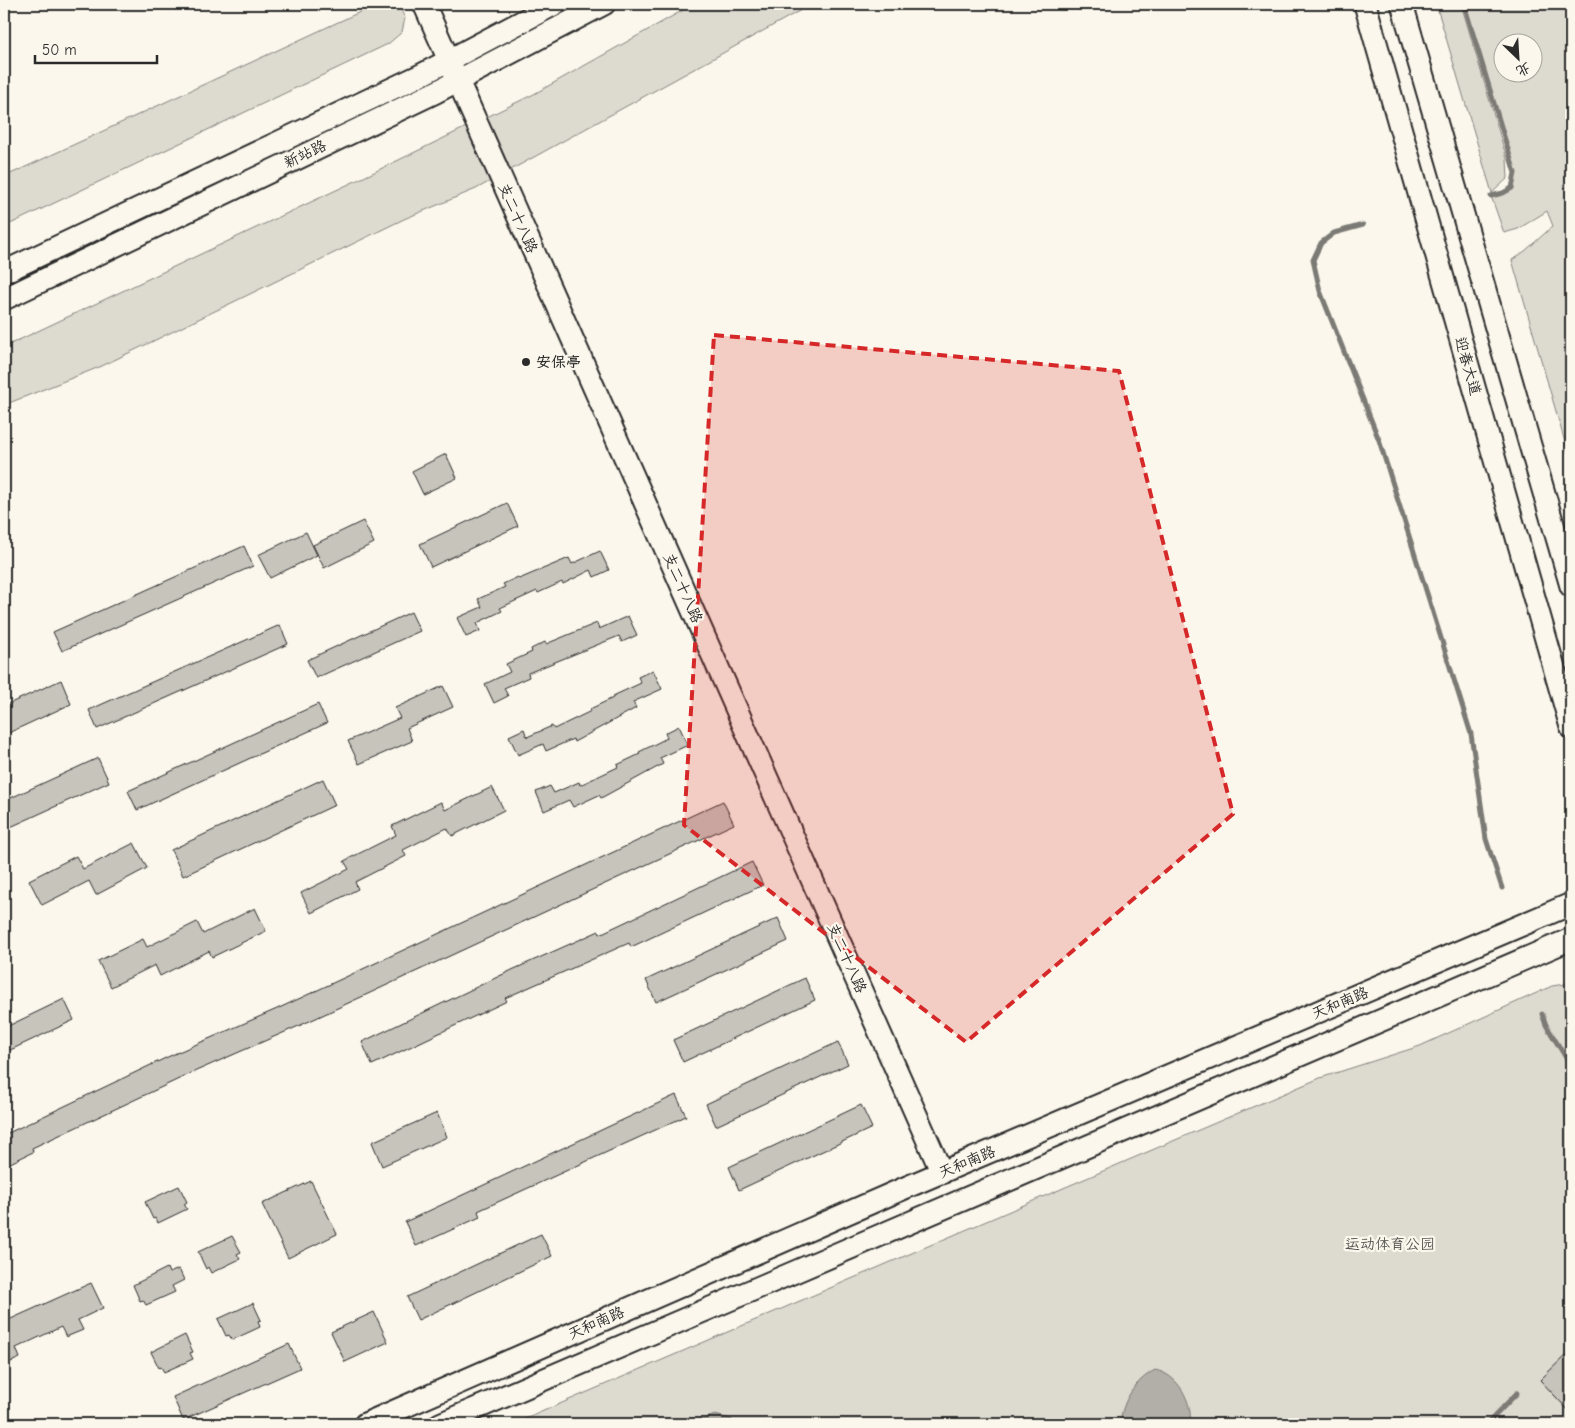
<svg xmlns="http://www.w3.org/2000/svg" width="1575" height="1428" font-family="'Comic Neue','LXGW WenKai TC',sans-serif">
	<style>
		.green { fill: #dddad0; stroke: #84827e; fill-rule: evenodd }
		.water { fill: #b1afa7; stroke: #7b7a75 }
		.lines { fill: none; stroke-linecap: round; stroke-linejoin: round }
		.stream { stroke: #7b7a75; stroke-width: 5 }
		.building { fill: #c7c4bc; stroke: #2b2b2b }
		.secondary-casing { stroke: #2b2b2b; stroke-width: 25 }
		.secondary { stroke: #fbf7ec; stroke-width: 21 }
		.marked { fill: #d62828; fill-opacity: 0.2; stroke: #d62828; stroke-width: 4; stroke-dasharray: 10 6; stroke-linejoin: round }
		.poi-dot { fill: #2b2b2b; stroke: #fbf7ec; stroke-width: 2 }
		.labels { text-anchor: middle; stroke-width: 4.5; stroke-linejoin: round; paint-order: stroke }
		.street-label { font-size: 15px; fill: #2b2b2b; stroke: #fbf7ec }
		.poi-label { font-size: 15px; font-weight: bold; fill: #2b2b2b; stroke: #fbf7ec; text-anchor: start }
		.park-label { font-size: 15px; fill: #585754; stroke: #fbf7ec }
	</style>
	<rect width="100%" height="100%" fill="#fbf7ec"/>
	<filter id="ink" filterUnits="userSpaceOnUse"><feTurbulence type="fractalNoise" baseFrequency=".02" numOctaves="2"/><feDisplacementMap in="SourceGraphic" scale="10" xChannelSelector="R" yChannelSelector="G"/><feConvolveMatrix kernelMatrix="1 2 1 2 8 2 1 2 1" color-interpolation-filters="sRGB"/></filter>
	<g filter="url(#ink)">
		<path class="green" d="M377 4H398L405 18 402 32 388 44 4 227V177Z
			M694 4H812L476 189 404 219 102 366 4 405V347L366 176 534 94Z
			M1436 4H1461L1507 159 1508 178 1492 193Z
			M1464 4H1571V463L1512 260 1525 251 1553 226 1547 211 1518 229 1504 233 1491 196 1503 193 1512 188 1515 173ZM1532 42V72H1502V42Z
			M1571 983V1424H513L1320 1078 1420 1046 1552 986Z"/>
		<path class="water" d="M1155 1370C1178 1374 1193 1402 1190 1424H1120C1122 1402 1134 1381 1155 1370Z
			M715 1415 731 1419 736 1424H690Z"/>
		<g class="lines">
			<path class="stream" d="M1464 4 1515 173 1512 188 1503 193 1491 196
				M1363 225 1334 233 1321 243 1313 260 1320 291 1379 440 1471 734 1486 839 1502 888
				M1542 1014 1546 1025 1571 1066
				M948 1424H951
				M1487 1424 1517 1393"/>
		</g>
		<path class="building" d="M446 454 457 478 423 494 412 471Z
			M507 503 518 526 431 567 420 544Z
			M363 521 374 543 324 568 313 545Z
			M306 532 317 555 270 578 258 555Z
			M244 546 253 566 62 651 53 632Z
			M600 551 609 570 594 577 591 570 563 584 562 582 538 593 537 591 500 608 502 611 477 623 480 631 466 637 457 618 482 607 478 599 505 587 503 584 518 577 519 579 569 558 572 564Z
			M411 612 420 631 316 678 307 660Z
			M628 616 637 635 622 642 619 636 528 673 529 677 504 688 508 696 494 703 485 684 510 672 506 664 532 652 531 649 545 642 546 644 597 623 599 629Z
			M280 625 288 644 97 729 89 710Z
			M653 670 662 689 633 702 636 708 574 742 573 739 546 751 543 744 518 755 509 736 524 729 527 737 552 726 554 729 591 711 590 709 613 698V696L641 683 638 677Z
			M61 680 71 704 4 735V706Z
			M443 686 453 707 407 728 412 741 359 764 348 741 400 718 395 708Z
			M318 704 327 723 137 810 128 791Z
			M679 726 688 745 660 758 663 764 601 798 599 795 573 807 569 800 544 811 536 792 550 786 554 793 579 782 580 785 618 767 617 765 640 754 639 752 667 738 665 733Z
			M98 758 109 782 4 830V801Z
			M323 779 335 805 183 876 171 850Z
			M492 787 504 810 452 836 447 828 403 850 406 856 355 882 358 889 311 913 301 893 349 869 344 861 396 835 392 826 441 802 445 810Z
			M723 801 734 824 301 1025 196 1071 32 1148 33 1152 4 1166V1135L174 1054 277 1009Z
			M134 843 147 868 96 895 89 881 42 905 29 880 76 856 83 869Z
			M752 862 763 885 631 947 629 943 505 998 507 1001 372 1065 362 1042 512 970 599 931 600 934Z
			M255 908 266 931 212 957 209 951 160 976 155 965 111 987 98 961 143 939 147 947 197 922 203 934Z
			M778 918 788 941 656 1002 646 980Z
			M805 978 815 1000 683 1062 673 1040Z
			M64 999 74 1020 4 1053V1028Z
			M838 1042 848 1064 716 1126 706 1104Z
			M676 1095 686 1116 478 1211 480 1217 416 1246 405 1222Z
			M861 1105 872 1128 739 1190 729 1167Z
			M437 1113 447 1137 382 1166 372 1142Z
			M311 1181 337 1234 288 1258 262 1204Z
			M179 1186 187 1202 184 1204 187 1209 158 1223 155 1218 153 1219 145 1202Z
			M541 1234 552 1256 418 1320 407 1297Z
			M232 1236 241 1252 237 1254 240 1259 211 1273 208 1267 206 1269 198 1252Z
			M167 1268 169 1273 179 1269 184 1280 172 1286 175 1292 146 1305 143 1300 140 1301 133 1285Z
			M91 1283 103 1308 78 1320 83 1330 66 1337 61 1327 16 1348 20 1358 4 1365V1322Z
			M253 1303 261 1320 258 1321 260 1327 232 1340 229 1335 226 1336 218 1319Z
			M374 1312 388 1342 345 1362 331 1332Z
			M185 1335 193 1352 190 1353 193 1359 164 1372 161 1367 159 1368 151 1352Z
			M289 1344 300 1368 183 1420 173 1397Z
			M1571 1350V1413L1540 1380Z"/>
		<g class="lines">
			<g class="secondary-casing">
				<path id="secondary" d="M424 4 942 1173
					M1365 4 1571 727
					M1402 4 1571 586
					M4 272 421 75 555 4
					M4 299 436 92 604 4
					M365 1424 907 1187 1571 904
					M440 1424 1571 939"/>
			</g>
			<use href="#secondary" class="secondary"/>
		</g>
	</g>
	<path class="marked" d="M714 335 1119 371 1233 814 966 1042 684 825Z"/>
	<circle class="poi-dot" cx="526" cy="362" r="5"/>
	<g class="labels">
		<g class="street-label">
			<text transform="translate(305 154) rotate(-26)" y="5">新站路</text>
			<text transform="translate(518 218) rotate(66)" y="5">支二十八路</text>
			<text transform="translate(1468 366) rotate(74)" y="5">迎春大道</text>
			<text transform="translate(683 588) rotate(66)" y="5">支二十八路</text>
			<text transform="translate(847 958) rotate(66)" y="5">支二十八路</text>
			<text transform="translate(1340 1003) rotate(-23)" y="5">天和南路</text>
			<text transform="translate(967 1162) rotate(-23)" y="5">天和南路</text>
			<text transform="translate(596 1323) rotate(-24)" y="5">天和南路</text>
		</g>
		<g class="poi-label">
			<text x="536" y="367">安保亭</text>
		</g>
		<g class="park-label">
			<text x="1390" y="1249">运动体育公园</text>
		</g>
	</g>
	<rect width="1575" height="1428" fill="none" stroke="#fbf7ec" stroke-width="20"/>
	<rect x="10" y="10" width="1555" height="1408" fill="none" stroke="#2b2b2b" stroke-width="2" filter="url(#ink)"/>
	<g transform="translate(1518 58) rotate(155)"><circle r="24" fill="#fbf7ec" stroke="#a8a59f"/>
	<path d="M0-4L9 19L0 12L-9 19Z" fill="#2b2b2b"/>
	<text y="-8" font-size="14" font-weight="bold" text-anchor="middle" fill="#2b2b2b">北</text>
	</g>
	<path d="M35 55v8h122v-8" fill="none" stroke="#2b2b2b" stroke-width="2.5"/>
	<text x="42" y="55" font-size="15" fill="#2b2b2b" stroke="#fbf7ec" stroke-width="4" paint-order="stroke">50 m</text>
</svg>
